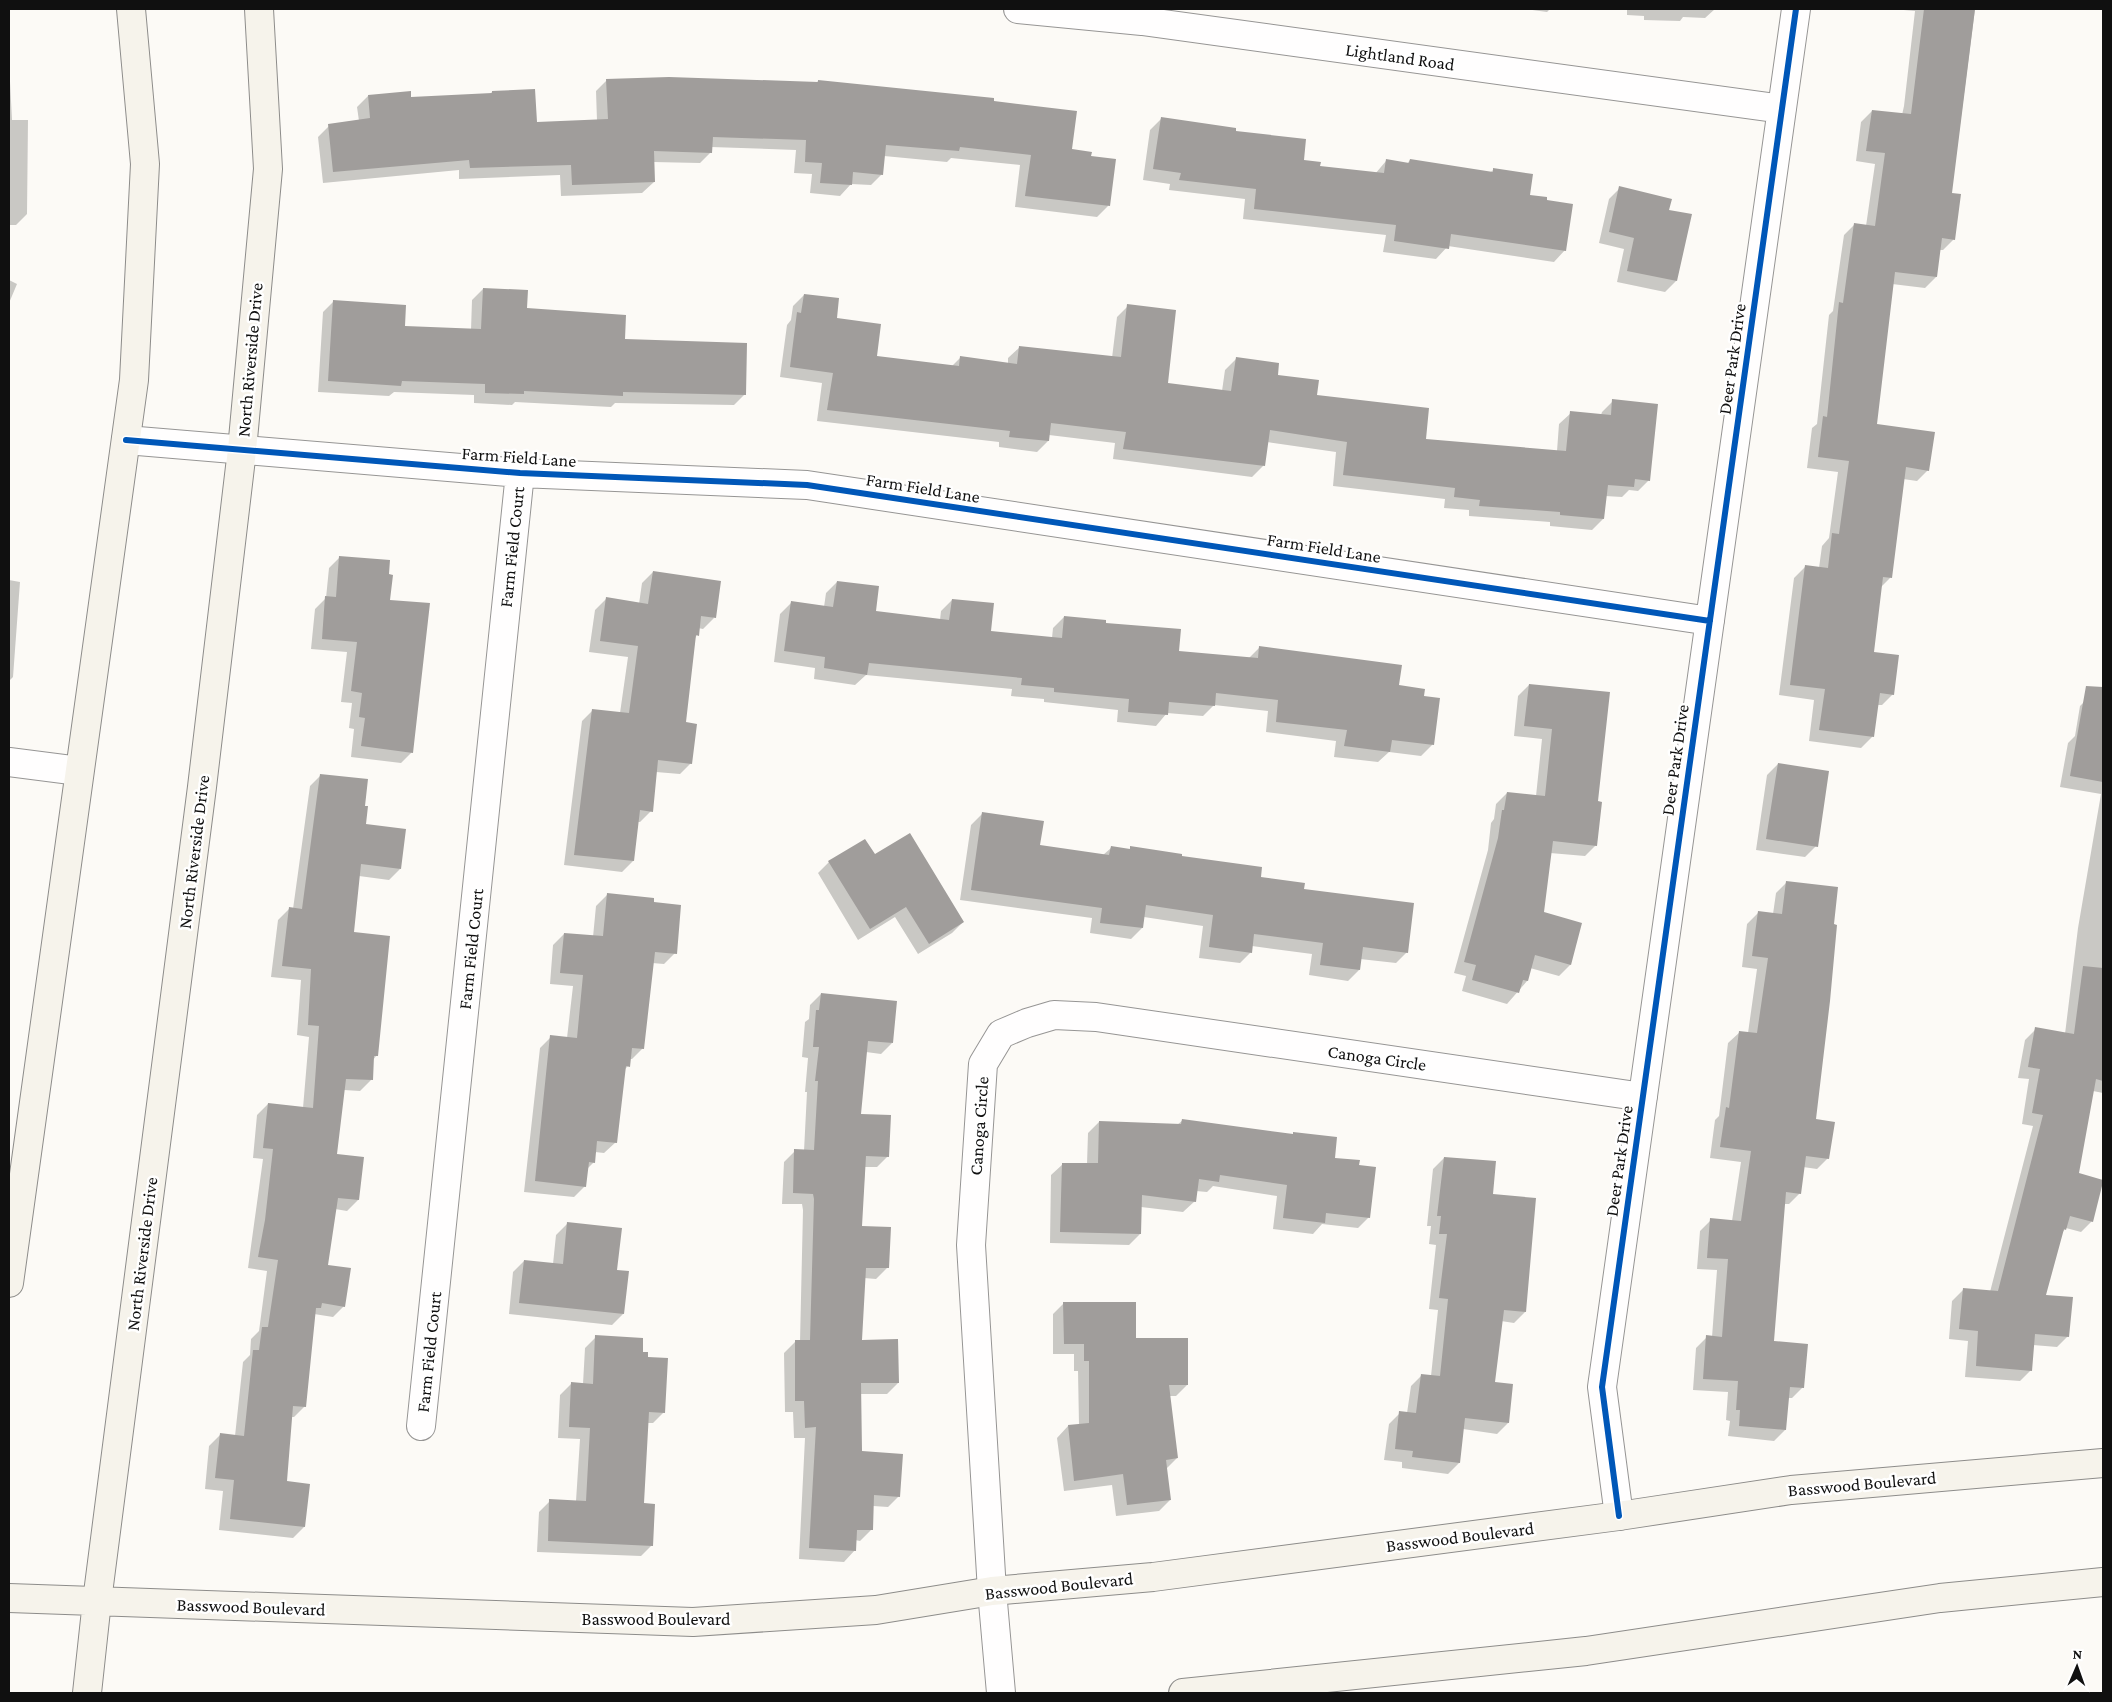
<svg xmlns="http://www.w3.org/2000/svg" width="2112" height="1702" font-family="'Crimson Pro',serif">
	<style>
		.shadow { fill: #0003 }
		.building { fill: #a09d9b }
		.lines { fill: none; stroke-linecap: round; stroke-linejoin: round }
		.minor-casing { stroke: #969594; stroke-width: 30 }
		.secondary-casing { stroke: #8d8c8a; stroke-width: 30 }
		.minor { stroke: #fffefe; stroke-width: 28 }
		.secondary { stroke: #f6f3eb; stroke-width: 28 }
		.cycleway-casing { stroke: #fff; stroke-width: 9 }
		.cycleway { stroke: #0057b8; stroke-width: 6 }
		.labels { text-anchor: middle; stroke-width: 5; stroke-linejoin: round; paint-order: stroke }
		.street-label { font-size: 18px; fill: #101010; stroke: #fff }
	</style>
	<rect width="100%" height="100%" fill="#fcfaf6"/>
	<path class="shadow" d="M1525 9H1550L1547 12Z
		M1627 9H1715L1705 18 1683 17 1680 21 1644 20V16L1627 15Z
		M1892 9H1975L1951 194 1954 239 1943 250H1939L1936 277 1925 288 1892 284 1876 425 1928 470 1917 481 1903 479 1890 578 1880 588 1873 653 1893 694 1882 705H1877L1872 737 1861 748 1809 741 1814 700 1779 695 1794 578 1805 567 1819 568 1822 546 1829 538 1838 472 1807 468 1812 428 1817 424 1829 315 1833 311 1844 235 1855 224 1866 226 1875 164 1856 161 1861 122 1872 111 1902 115 1904 106 1915 11Z
		M9 62 12 120H28L27 214 16 225H9Z
		M607 80 816 83 818 81 993 102 1070 150 1089 157 1108 206 1097 217 1015 207 1020 165 951 158 947 162 884 156 882 174 871 185 851 184 840 196 810 193 812 174 794 173 796 150 711 147V152L700 163 653 162 654 182 642 193 561 196 560 175 459 179V170L323 183 318 137 329 126 359 121 357 107 368 96 410 98 489 95 492 92 536 124 597 121 596 91Z
		M1161 119 1234 132 1319 167 1375 174 1386 161 1407 164 1410 160 1490 173 1494 169 1529 196 1565 250 1554 262 1448 246 1436 259 1383 252 1386 235 1243 219 1245 199 1169 190 1170 184 1143 180 1150 130Z
		M1620 188 1667 211 1676 281 1665 292 1617 282 1624 249 1599 243 1609 199Z
		M9 280 17 284 9 303Z
		M483 289 526 309 623 340 745 394 734 405 615 403 611 407 515 402 512 405 474 403V395L394 392 389 396 318 392 323 312 334 301 404 327 471 330 472 300Z
		M804 295 835 319 876 357 951 367 961 357 1008 364V358L1020 347 1112 358 1117 317 1128 306 1167 385 1222 391 1225 370 1236 359 1277 376 1316 397 1424 440 1557 451 1559 424 1571 413 1601 415 1602 412 1613 401 1649 480 1638 491 1629 490 1622 497 1605 496 1603 519 1592 530 1550 526V522L1469 516V510L1444 508 1445 499 1333 486 1336 452 1267 442 1263 466 1252 477 1113 459 1115 443 1049 435 1048 441 1037 452 999 447V442L817 421 822 383 780 377 787 325 791 320 793 306Z
		M340 557 389 601 412 752 401 763 351 757 354 729 349 728 352 703 341 702 347 652 311 649 315 609 326 598 329 568Z
		M653 572 714 618 703 629 698 628 697 635 695 638 685 723 691 763 680 774 656 772 651 811 640 822H638L633 861 622 872 564 865 582 721 593 710 620 713 628 657 589 652 595 610 606 599 639 604 642 583Z
		M9 580 20 582 13 677 9 681Z
		M837 582 874 612 940 620 941 611 952 600 990 632 1052 638 1053 628 1064 617 1105 624 1177 652 1249 658 1259 648 1397 686 1423 697 1438 699 1432 745 1421 756 1389 752 1378 762 1334 757 1336 741 1266 732 1268 711 1214 705 1203 716 1167 713 1156 726 1117 722 1118 710 1044 702V699L1011 696 1012 689 866 675 855 685 814 679 815 668 774 662 780 614 791 603 824 607 826 593Z
		M1529 685 1597 802 1596 845 1585 856 1550 853 1543 913 1581 924 1570 965 1559 976 1530 968 1527 981 1507 1004 1462 991 1466 976 1454 973 1488 850 1491 823 1494 819 1496 804 1507 793 1536 796 1542 739 1514 736 1518 696Z
		M2091 695 2103 697V1093L2093 1091 2078 1174 2092 1221 2081 1232 2066 1228 2061 1234 2045 1296 2068 1336 2057 1347 2033 1345 2031 1370 2020 1381 1965 1377 1968 1341 1949 1339 1952 1301 1963 1290 1990 1292 2033 1126 2022 1124 2029 1079 2018 1078 2025 1040 2036 1029 2065 1034 2078 928 2101 794 2060 787 2068 743 2075 736 2080 706Z
		M1778 764 1816 846 1805 857 1756 850 1767 775Z
		M321 775 363 807 365 825 400 869 389 880 359 876 353 933 376 1056 373 1060 371 1080 360 1091 344 1090 335 1155 358 1200 347 1211 335 1209 327 1266 344 1306 333 1317 314 1314 305 1406 294 1417H291L285 1483 304 1527 293 1538 219 1530 223 1491 205 1489 209 1446 220 1435 235 1436 243 1362 250 1355 251 1339 259 1331 267 1271 248 1268 263 1159 253 1158 257 1115 268 1104 303 1108 309 1037 297 1035 301 980 271 977 278 920 289 909H293L310 786Z
		M982 814 1039 846 1103 855 1111 848 1128 850 1131 848 1180 857 1303 890 1407 952 1396 963 1360 959 1359 970 1348 981 1309 975 1312 954 1252 946 1251 952 1240 963 1199 958 1203 926 1144 917 1142 928 1131 939 1090 933 1092 918 960 900 971 825Z
		M865 840 874 855 963 922 952 933 918 954 895 917 858 940 818 873 829 862Z
		M1787 882 1815 1120 1828 1158 1817 1169 1803 1167 1800 1193 1789 1204H1784L1773 1342 1803 1387 1792 1398H1788L1785 1430 1774 1441 1728 1436 1730 1421 1726 1420 1728 1392 1693 1390 1696 1348 1707 1337H1712L1717 1270 1697 1269 1700 1231 1711 1220 1732 1221 1741 1162 1710 1158 1715 1120 1719 1116 1728 1043 1740 1032 1748 1033 1757 969 1742 967 1747 924 1758 913 1773 914 1776 893Z
		M607 895 653 904 675 953 664 964 652 963 643 1048 632 1059H629L628 1066 624 1070 616 1142 604 1153 595 1152 594 1162 587 1169 585 1186 574 1197 524 1192 540 1048 551 1037 567 1038 573 986 550 984 553 945 564 934 593 937 596 906Z
		M821 994 892 1043 881 1054 866 1052 860 1115 888 1156 877 1167H865L861 1227 887 1268 876 1279 864 1278 861 1341 898 1383 887 1394H860L861 1453 899 1496 888 1507 873 1506 871 1530 860 1541 855 1540V1550L844 1562 799 1559 805 1438H794L793 1412H785L784 1353 795 1342H800L803 1210 802 1204H782L784 1162 795 1151H804L807 1092H805L808 1058 802 1057 805 1022 809 1019 810 1005Z
		M1183 1120 1358 1166 1369 1217 1358 1228 1322 1224 1313 1234 1273 1229 1277 1196 1213 1186 1207 1192 1196 1191 1195 1201 1183 1212 1141 1207 1140 1234 1129 1245 1050 1243 1051 1175 1063 1164H1087L1088 1133 1099 1122 1177 1125Z
		M1444 1158 1491 1195 1525 1312 1514 1323 1501 1321 1494 1383 1508 1423 1497 1434 1463 1429 1459 1463 1448 1474 1402 1468V1462L1384 1460 1389 1424 1400 1413H1407L1411 1386 1422 1375 1431 1376 1438 1310 1429 1309 1436 1245 1429 1244 1431 1226H1427L1433 1169Z
		M567 1224 616 1271 623 1314 612 1325 509 1314 513 1272 524 1261 553 1264 556 1235Z
		M1064 1303 1135 1339 1187 1385 1176 1396H1169L1177 1458 1166 1469 1170 1500 1159 1511 1116 1516 1112 1485 1064 1491 1057 1438 1068 1426 1079 1425 1078 1371H1074V1354H1053V1314Z
		M596 1337 642 1353 664 1412 653 1423H647L643 1504 652 1545 641 1556 537 1552 539 1512 550 1501H576L580 1439 558 1438 560 1395 571 1384H583L585 1348Z"/>
	<path class="building" d="M1924 9H1975L1952 193 1961 194 1955 240 1942 238 1937 277 1895 272 1877 424 1935 432 1929 471 1906 467 1892 578 1883 577 1874 652 1899 655 1894 695 1880 693 1874 737 1819 730 1825 689 1790 685 1805 565 1828 568 1832 533 1839 534 1849 461 1818 457 1823 416 1827 417 1839 302 1843 303 1854 223 1875 226 1885 153 1866 151 1872 110 1911 114Z
		M669 77 818 82V80L994 98V101L1077 111 1072 149 1092 152 1091 156 1116 159 1110 206 1025 196 1031 155 960 147 959 151 886 145 883 175 853 172 852 185 820 183 822 163 805 162 806 140 713 137 712 153 654 151 655 182 572 185 571 165 470 168 469 160 333 172 328 124 370 118 368 95 411 91V97L492 93V91L535 89 537 122 608 119 606 79Z
		M1161 117 1236 128V131L1306 139 1304 160 1321 162 1320 166 1384 173 1386 159 1409 163 1410 159 1493 172V168L1533 174 1530 195 1547 197V200L1573 204 1566 251 1451 234 1449 249 1394 241 1396 225 1254 209 1256 189 1179 180 1181 173 1153 169Z
		M1619 186 1672 199 1669 210 1692 214 1677 281 1627 271 1634 238 1609 232Z
		M483 288 528 290 527 308 626 315 625 339 747 343 746 395 623 392V396L524 391V394L485 393V384L402 381 401 386 328 381 333 300 406 305 405 326 481 329Z
		M804 294 839 298 837 318 881 324 877 356 959 366 960 356 1017 364 1019 346 1121 357 1127 304 1176 310 1168 383 1231 391 1236 357 1279 363 1278 375 1319 380 1317 395 1429 408 1426 439 1566 451 1570 411 1611 415 1612 399 1658 404 1650 481 1635 479 1634 487 1608 485 1604 519 1560 515V512L1479 506 1480 500 1454 497 1455 488 1343 475 1347 442 1270 430 1265 466 1123 449 1126 432 1051 423 1049 441 1009 437 1010 431 827 410 833 373 790 367 797 312 801 313Z
		M339 556 390 560 389 574 393 575 390 600 430 603 413 753 361 746 365 718 359 717 362 693 351 691 357 642 322 639 325 596 336 597Z
		M653 571 721 581 716 618 701 616 699 636 696 635 686 722 697 724 692 764 658 760 653 812 640 810 634 861 574 855 592 709 629 713 638 646 600 641 606 597 648 604Z
		M837 581 879 586 876 611 949 620 952 599 994 603 991 631 1062 638 1064 616 1106 620V623L1181 629 1179 651 1258 658 1259 646 1402 665 1399 685 1425 689 1424 696 1440 698 1434 745 1392 740 1390 752 1344 746 1347 730 1276 722 1278 700 1216 693 1215 706 1169 702 1168 715 1128 712 1129 699 1054 692V688L1021 685 1022 678 869 663 867 675 824 668 825 657 784 651 791 601 833 607Z
		M1529 684 1610 692 1598 801 1602 802 1597 846 1553 841 1544 912 1582 923 1571 965 1535 955 1528 981 1523 980 1519 993 1472 980 1476 965 1464 962 1498 838 1502 810H1504L1507 792 1545 796 1552 729 1524 726Z
		M2086 686 2103 687V782L2070 776Z
		M1778 763 1829 771 1818 847 1766 839Z
		M320 774 368 779 365 806H368L366 824 406 829 401 869 361 864 354 932 390 936 378 1056H374L373 1080 346 1079 337 1154 364 1157 359 1200 338 1198 328 1265 351 1268 345 1307 322 1303 321 1308H316L306 1407 293 1406 287 1481 310 1484 305 1527 230 1519 234 1480 215 1478 220 1433 244 1436 253 1350H259L262 1327H268L278 1260 258 1257 265 1220 273 1149 263 1148 268 1103 313 1108 319 1026 308 1025 311 969 282 966 289 907 302 909Z
		M982 812 1044 821 1040 845 1109 855 1111 846 1130 849V846L1182 854V856L1262 867 1261 877 1305 883 1304 889 1414 903 1408 953 1363 947 1360 970 1320 965 1323 943 1254 934 1252 953 1209 947 1213 915 1146 905 1143 928 1100 923 1102 908 971 890Z
		M910 833 964 922 929 944 906 907 870 929 828 861 865 839 875 854Z
		M1786 881 1838 887 1834 924 1837 925 1830 1001 1816 1119 1835 1122 1829 1159 1806 1156 1801 1194 1786 1192 1774 1341 1808 1344 1804 1388 1790 1387 1786 1430 1739 1426 1740 1410H1736L1738 1381 1703 1379 1706 1335 1722 1337 1728 1259 1707 1258 1710 1218 1741 1221 1751 1151 1720 1147 1726 1107 1729 1108 1739 1031 1757 1033 1768 958 1752 956 1758 911 1782 914Z
		M607 893 654 898V902L681 905 677 954 655 952 644 1049 632 1048 630 1067 626 1066 617 1143 597 1141 595 1163 589 1162 586 1187 535 1181 550 1035 577 1038 583 975 560 973 564 933 603 936Z
		M2083 966 2103 968V1081L2096 1079 2079 1173 2103 1180V1182L2093 1222 2070 1216 2066 1230 2064 1229 2046 1295 2073 1297 2069 1337 2035 1334 2032 1371 1976 1366 1978 1331 1959 1329 1963 1288 1998 1291 2043 1115 2032 1113 2040 1069 2028 1067 2035 1027 2074 1034Z
		M821 993 897 1001 893 1043 868 1041 861 1114 891 1115 889 1157 866 1156 862 1226 891 1227 889 1268H866L862 1340 898 1339 899 1383H861L862 1451 903 1454 900 1497 874 1495 873 1530H857L856 1551 809 1548 816 1427 805 1428 804 1401H795V1340H810L814 1199 813 1194 793 1193 794 1149 814 1150 818 1081H815L819 1047H813L816 1010H819Z
		M1182 1119 1293 1134V1132L1337 1137 1335 1158 1360 1160 1359 1165 1376 1167 1370 1218 1326 1213 1325 1223 1283 1218 1287 1185 1220 1175 1219 1182 1199 1179 1196 1202 1142 1195 1141 1234 1060 1232 1062 1163H1098L1099 1121 1181 1124Z
		M1444 1157 1496 1161 1493 1194 1536 1198 1526 1312 1504 1310 1495 1382 1513 1384 1509 1423 1465 1418 1460 1463 1412 1457 1413 1451 1395 1449 1399 1411 1416 1413 1421 1374 1440 1376 1448 1299 1439 1298 1447 1234H1439L1441 1216H1437Z
		M567 1222 622 1228 617 1270 629 1271 624 1314 519 1303 524 1260 563 1264Z
		M1063 1302H1136V1338H1188V1385H1169L1178 1458 1166 1460 1171 1500 1127 1505 1123 1474 1074 1481 1068 1425 1089 1423V1361H1084V1344H1064Z
		M595 1335 643 1338V1352H648V1357L668 1358 665 1413 649 1412 644 1503 655 1504 653 1546 548 1541 549 1499 586 1501 590 1428 569 1427 571 1382 593 1384Z"/>
	<g class="lines">
		<g class="minor-casing">
			<path id="minor" d="M1018 9 1142 21 1782 109
				M126 440 520 473 807 485 1710 621
				M9 762 79 771
				M421 1426 520 473
				M1619 1516 1602 1387 1796 9
				M1001 1693 992 1591 971 1245 983 1064 1001 1034 1027 1023 1054 1015 1096 1017 1643 1097"/>
		</g>
		<g class="secondary-casing">
			<path id="secondary" d="M9 1283 134 380 145 164 131 9
				M9 1598 693 1622 876 1610 992 1591 1153 1577 1619 1516 1791 1490 2103 1463
				M87 1693 97 1601 202 787 242 450 268 169 259 9
				M1183 1693 1586 1651 1940 1598 2103 1582"/>
		</g>
		<use href="#minor" class="minor"/>
		<use href="#secondary" class="secondary"/>
		<g class="cycleway-casing">
			<path id="cycleway" d="M126 440 520 473 807 485 1710 621
				M1619 1516 1602 1387 1796 9"/>
		</g>
		<use href="#cycleway" class="cycleway"/>
	</g>
	<g class="labels">
		<g class="street-label">
			<text transform="translate(1400 57) rotate(8)" y="6">Lightland Road</text>
			<text transform="translate(1732 359) rotate(-82)" y="6">Deer Park Drive</text>
			<text transform="translate(250 360) rotate(-85)" y="6">North Riverside Drive</text>
			<text transform="translate(519 457) rotate(4)" y="6">Farm Field Lane</text>
			<text transform="translate(923 488) rotate(9)" y="6">Farm Field Lane</text>
			<text transform="translate(512 547) rotate(-84)" y="6">Farm Field Court</text>
			<text transform="translate(1324 548) rotate(9)" y="6">Farm Field Lane</text>
			<text transform="translate(1675 760) rotate(-82)" y="6">Deer Park Drive</text>
			<text transform="translate(194 852) rotate(-83)" y="6">North Riverside Drive</text>
			<text transform="translate(471 949) rotate(-84)" y="6">Farm Field Court</text>
			<text transform="translate(1377 1058) rotate(8)" y="6">Canoga Circle</text>
			<text transform="translate(979 1126) rotate(-86)" y="6">Canoga Circle</text>
			<text transform="translate(1619 1161) rotate(-82)" y="6">Deer Park Drive</text>
			<text transform="translate(142 1254) rotate(-83)" y="6">North Riverside Drive</text>
			<text transform="translate(429 1352) rotate(-84)" y="6">Farm Field Court</text>
			<text transform="translate(1862 1484) rotate(-5)" y="6">Basswood Boulevard</text>
			<text transform="translate(1460 1537) rotate(-7)" y="6">Basswood Boulevard</text>
			<text transform="translate(1059 1586) rotate(-6)" y="6">Basswood Boulevard</text>
			<text transform="translate(251 1607) rotate(2)" y="6">Basswood Boulevard</text>
			<text x="656" y="1625">Basswood Boulevard</text>
		</g>
	</g>
	<rect width="2112" height="1702" fill="none" stroke="#101010" stroke-width="20"/>
	<g transform="translate(2077 1667) rotate(2)" stroke="#ffffff" stroke-width="4" paint-order="stroke">
	<path d="M0-4L9 19L0 12L-9 19Z" fill="#101010"/>
	<text y="-8" font-size="14" font-weight="bold" text-anchor="middle" fill="#101010">N</text>
	</g>
</svg>
